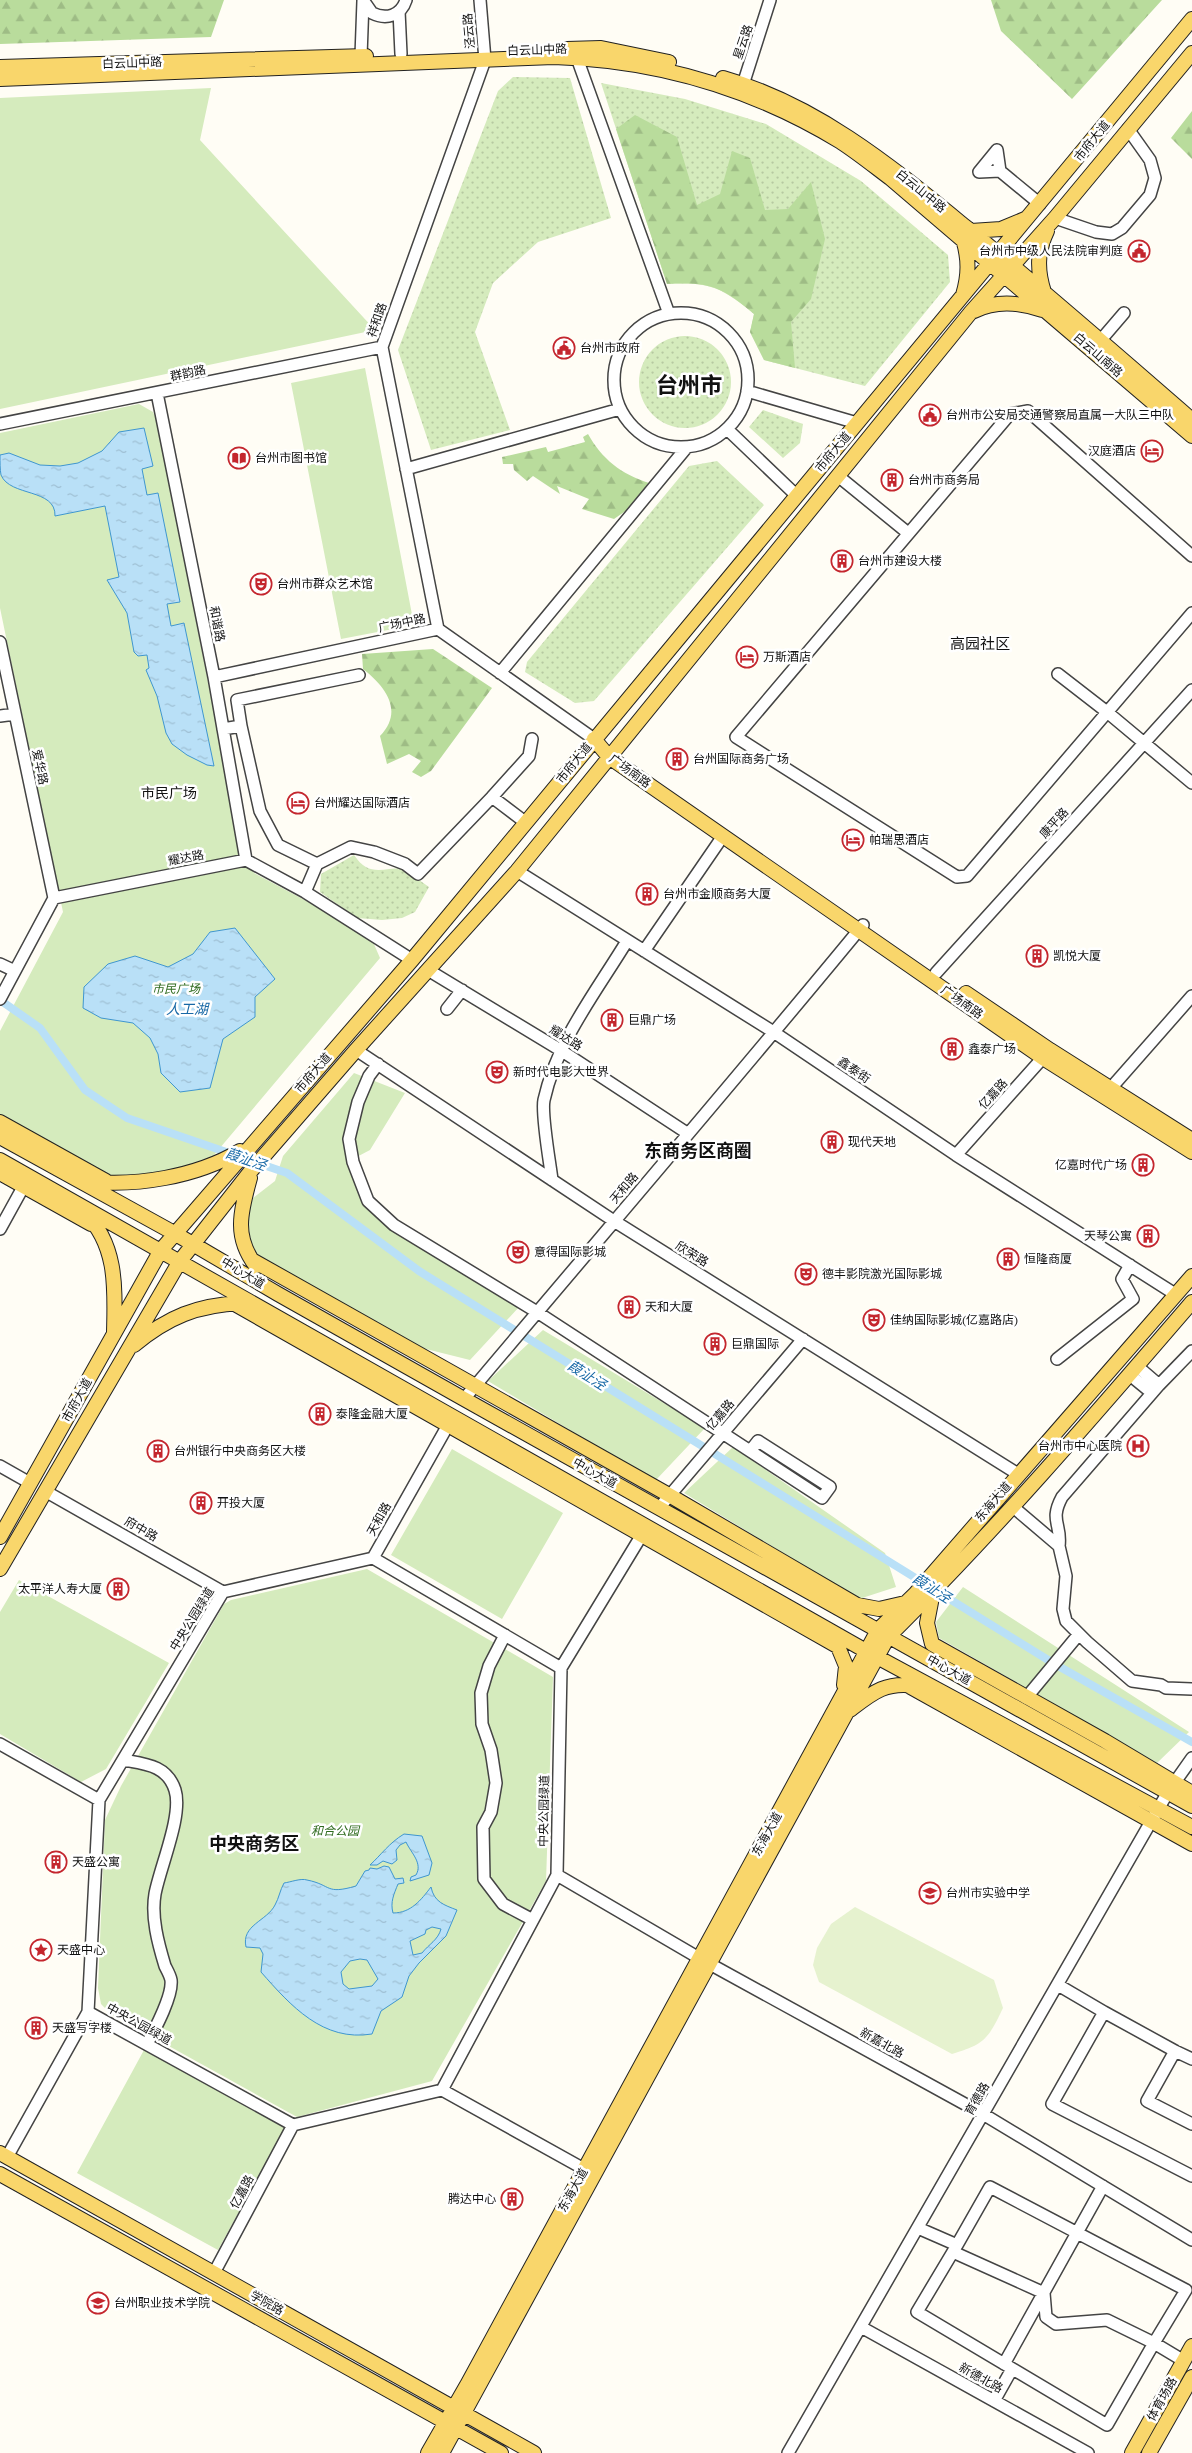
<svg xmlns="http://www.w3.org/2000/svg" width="1192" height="2453" font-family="'PT Serif','Noto Sans SC',serif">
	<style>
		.grass { fill: url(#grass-dots) }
		.forest { fill: url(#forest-firs) }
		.park { fill: #d5ebbd }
		.pitch { fill: #e6f2cf }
		.water { fill: url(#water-ripples); stroke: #3f96cf; fill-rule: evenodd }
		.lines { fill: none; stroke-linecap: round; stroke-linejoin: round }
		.canal { stroke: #b9e0f7; stroke-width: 8 }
		.minor-casing { stroke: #444; stroke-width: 14 }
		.major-casing { stroke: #222; stroke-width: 16 }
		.minor { stroke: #fff; stroke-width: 11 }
		.major { stroke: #f9d66b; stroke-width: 14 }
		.labels { text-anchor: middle; stroke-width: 5; stroke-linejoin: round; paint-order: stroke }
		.street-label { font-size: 12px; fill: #111; stroke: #fff }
		.poi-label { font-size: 12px; fill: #111; stroke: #fff; text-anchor: start }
		.park-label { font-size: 12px; font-style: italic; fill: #2f6b1f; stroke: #fff }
		.neighbourhood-label { font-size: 14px; fill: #111; stroke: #fff }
		.water-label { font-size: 14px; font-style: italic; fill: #1768a6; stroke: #fff }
		.quarter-label { font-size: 15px; fill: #111; stroke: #fff }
		.district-label { font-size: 18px; font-weight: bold; fill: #111; stroke: #fff }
		.town-label { font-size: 22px; font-weight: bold; fill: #111; stroke: #fff }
	</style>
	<defs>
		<pattern id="grass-dots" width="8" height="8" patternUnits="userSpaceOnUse" patternTransform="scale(1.25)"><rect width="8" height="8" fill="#d5ebbd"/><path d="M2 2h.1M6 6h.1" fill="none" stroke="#b6c8a1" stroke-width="1.8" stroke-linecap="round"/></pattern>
		<pattern id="forest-firs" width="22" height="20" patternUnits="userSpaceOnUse" patternTransform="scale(1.25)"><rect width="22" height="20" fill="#b9dc9c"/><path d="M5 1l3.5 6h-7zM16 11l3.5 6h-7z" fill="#9ebc85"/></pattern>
		<pattern id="water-ripples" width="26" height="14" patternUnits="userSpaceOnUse" patternTransform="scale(1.25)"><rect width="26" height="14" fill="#b9e0f7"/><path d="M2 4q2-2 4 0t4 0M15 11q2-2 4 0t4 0" fill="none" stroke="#9ebfd3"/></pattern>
	</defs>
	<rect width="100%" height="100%" fill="#fffdf5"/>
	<path class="grass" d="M513 77 570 78 611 218 538 242 493 283 475 332 510 430 431 450 398 350 498 91Z
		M601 83 685 99 766 124 861 181 948 255 950 282 865 386 764 360 750 332 754 314C721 287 710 282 667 284Z
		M639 382a46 46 0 1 1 92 0a46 46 0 1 1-92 0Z
		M763 410 803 424 800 443 783 458 749 427Z
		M717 461 764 505 594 701 575 703 525 672 527 662 689 466Z
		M354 855C368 876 380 869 402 868L429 887 415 912 402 918 382 920 357 918 320 892 321 874Z"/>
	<path class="forest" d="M0 0H224L211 37 0 44Z
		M991 0H1162L1072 99 1001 31Z
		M1192 111V159L1171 138Z
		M635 115 677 137 697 205 720 194 732 151 750 158 765 210 788 209 811 182 825 239 811 299 791 322 795 368 764 360 750 332 754 314C721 286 709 282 667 284L616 129Z
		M588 434C602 459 621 474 649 483L627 510 614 519 582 509 589 499 557 486 560 494 533 476 527 481 514 470 513 464H503L502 457 546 447 548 452 585 442 583 437Z
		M433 649 492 688 431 771 421 777 412 772 421 761 409 754 387 764 380 736C404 711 386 687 363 669L362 654Z"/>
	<path class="park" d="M211 88 200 140 375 330 0 409V98Z
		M365 368 414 625 341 639 291 383Z
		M139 404 153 412 156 419 239 839 254 873 370 935 380 958 214 1155 201 1165 127 1177 103 1176 0 1118V1031L63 912 0 608V433Z
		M354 1073 405 1093 370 1150 351 1160 364 1203 519 1307 470 1360 418 1347 261 1258 252 1248 247 1219 253 1198 275 1181 283 1156Z
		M543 1330 705 1428 655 1481 488 1381Z
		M733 1447 885 1553 896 1587 859 1599 684 1493Z
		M452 1449 563 1513 502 1619 391 1555Z
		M367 1569 553 1677 546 1881 432 2081 297 2117 111 2014 101 2004 98 1988 105 1820 121 1786 224 1604 231 1600Z
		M19 1580 169 1663 106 1769 81 1782 0 1734V1612Z
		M963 1587 1189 1732 1157 1763 939 1638 936 1622Z
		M144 2050 285 2128 218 2250 77 2173Z"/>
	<path class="pitch" d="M855 1907 994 1980 1003 2008C988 2039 985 2044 952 2054L819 1982 813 1965 817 1948 831 1924Z"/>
	<path class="water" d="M144 428 153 466 142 469 147 495 158 493 180 602 167 604 171 626 184 623 214 766 207 765 187 755 172 744 166 733 157 696 146 670 149 668 147 655 138 656 134 652 127 613 107 580 119 577 105 506 55 516C56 488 10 497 1 475 0 470 0 462 0 455L9 453 40 465 60 466 78 463 102 451 119 432Z
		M235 928 275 979 255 997V1017L223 1039 210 1088 180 1092 161 1073 158 1054 150 1038 133 1023 101 1018 83 1008 84 987 108 964 135 956 168 967 193 954 210 932Z
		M404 1834 422 1836 432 1863 429 1875 410 1881 411 1877 416 1875C423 1863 411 1853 406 1842L400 1845 396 1850 397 1860 392 1864 383 1861 377 1865H370C381 1855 389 1843 404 1834Z
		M384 1866 389 1867 395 1879 403 1878 404 1883 398 1884C394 1894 390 1902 393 1913 411 1913 421 1900 431 1887 434 1902 444 1905 457 1910L446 1936 419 1963 409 1976 402 1997 381 2011 372 2034C323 2042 291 2006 261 1972L263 1954 260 1948 246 1947C241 1925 267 1921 275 1905 279 1898 280 1890 284 1883 291 1882 301 1878 307 1880 332 1885 325 1895 356 1886L365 1871 369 1870 370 1868 377 1869ZM432 1927 441 1929C438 1940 429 1944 422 1953L413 1955 410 1941 425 1934 426 1930ZM360 1959 367 1960 378 1979 372 1986 349 1989 343 1984 341 1972 350 1961Z"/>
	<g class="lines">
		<path class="canal" d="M0 1000 40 1028 85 1090 127 1118 287 1173 419 1271 1053 1663 1192 1742"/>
		<g class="minor-casing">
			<path id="minor" d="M363 0 372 13C386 20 401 16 406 0
				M399 11 401 54
				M361 56 363 1
				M577 58 669 314
				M741 91 770 0
				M1000 171 979 172 997 150 1000 171 1040 204
				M1055 218 1096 232 1112 234 1122 228 1150 195 1155 178 1150 160 1128 129
				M614 380a67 67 0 1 1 134 0a67 67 0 1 1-134 0Z
				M1100 341 1124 313
				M747 391 857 423
				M157 393 214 677 246 860
				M0 424 382 347
				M727 429 797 496
				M406 469 620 409
				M838 476 908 533
				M1192 556 1028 411 1010 414 736 737 957 877 967 876 1192 613
				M438 629 382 347 485 60 480 0
				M0 642 54 898
				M500 673 687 447
				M1058 674 1107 712 1192 783
				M214 677 438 629 594 739
				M0 716 15 714
				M241 726 260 811 278 845 317 864
				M223 729 241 726 237 700 359 675
				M492 797 529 756 532 739
				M517 871 775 1033 956 1155 1175 1294
				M305 892 317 864 351 847 374 852 405 864 418 874 492 797 525 822
				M644 951 723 836
				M0 964 15 971
				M428 970 562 1051 687 1133
				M936 973 1192 690
				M0 999 54 898 246 860 305 892 412 960
				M447 1009 462 990
				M356 1050 614 1221 1018 1474
				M378 1064 369 1076 358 1102 349 1139 353 1162 368 1201 394 1225 537 1312 822 1498 830 1487 758 1441 751 1450
				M1111 1088 1192 996
				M956 1155 1048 1052
				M552 1180C550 1163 541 1114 544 1100 557 1041 596 992 627 941
				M0 1229 27 1180
				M1057 1359 1133 1299 1122 1279 1130 1265
				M1137 1366 1159 1385
				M1130 1375 1152 1393
				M464 1399C597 1241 732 1084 863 925
				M0 1466 30 1483
				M45 1491 223 1592
				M1012 1506 1059 1546 1066 1576 1063 1609 1066 1621 1087 1642 1132 1681 1161 1685 1166 1688 1192 1689
				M659 1508 803 1339
				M1059 1546C1062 1524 1049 1521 1062 1497L1159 1385 1192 1351
				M373 1558 561 1668 557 1875 442 2090 293 2125 88 2012 99 1800 223 1592Z
				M373 1558 452 1418
				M505 1635 489 1666 481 1693 482 1724 491 1750 496 1783 491 1812 483 1827 484 1879 503 1904 533 1920
				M561 1668 646 1528
				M1026 1698 1079 1634
				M0 1744 99 1800
				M123 1760C145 1764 167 1765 175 1790 183 1815 160 1867 155 1894 151 1917 158 1943 165 1966 167 1970 170 1975 171 1980 173 1996 155 2029 147 2044
				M557 1875 699 1958 983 2114 1192 2240
				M1058 1985 1104 2012 1052 2104 1192 2176
				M1104 2012 1175 2051 1147 2101 1192 2124
				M1175 2051 1192 2059
				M442 2090 584 2169
				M7 2157 88 2012
				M918 2228 957 2245 917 2312 1107 2425 1154 2343 1184 2361
				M953 2252 1044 2293 1046 2317 1056 2324 1107 2320 1154 2343 1186 2290 990 2187 957 2245
				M214 2273 293 2125
				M861 2327 1088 2453
				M1004 2364 1103 2186
				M994 2401 1012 2369
				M788 2453 1168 1792 1192 1758"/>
		</g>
		<g class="major-casing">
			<path id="major" d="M567 49 601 48 669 62
				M0 67 366 56
				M723 78C818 105 892 167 967 228 1043 290 1117 355 1192 420
				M0 79 554 57C656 60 754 89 841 142 858 153 874 166 890 178L1192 436
				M971 231 1001 229 1025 219
				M1044 292C1037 270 1037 252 1047 231
				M963 295C969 275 969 259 963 239
				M974 311C996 300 1019 302 1042 310
				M594 739 609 757 1043 1058 1192 1152
				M966 993 1050 1050 1192 1140
				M0 1122 106 1181
				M0 1137 174 1233 278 1294 464 1399 1192 1806
				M0 1160 866 1651 1192 1827
				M0 1173 91 1224
				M250 1178C241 1211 233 1236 256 1266
				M85 1181C135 1187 196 1177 240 1151
				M84 1212C118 1245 115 1289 114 1332
				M252 1260 669 1495 857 1605
				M233 1303 837 1646
				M134 1345C168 1317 197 1305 242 1303
				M0 1537 161 1250 412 960 1192 19
				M0 1569 180 1261 250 1172 356 1050 517 871 971 312 1055 218 1192 53
				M933 1592 927 1623 932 1644 1105 1741 1192 1793
				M847 1603 879 1609 905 1603
				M834 1637 846 1666 844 1685
				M907 1685 1192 1844
				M850 1710C872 1693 886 1681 916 1686
				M0 2153 534 2453
				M0 2174 501 2453
				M428 2453 467 2385 878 1630 915 1594 1192 1276
				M442 2453 888 1637C995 1531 1093 1417 1192 1302
				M1132 2453 1192 2346
				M1149 2453 1192 2377"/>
		</g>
		<use href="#minor" class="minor"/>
		<use href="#major" class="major"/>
	</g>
	<defs>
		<g id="civic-ring" transform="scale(1.125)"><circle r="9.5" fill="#fff" stroke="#c4262e" stroke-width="1.5"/><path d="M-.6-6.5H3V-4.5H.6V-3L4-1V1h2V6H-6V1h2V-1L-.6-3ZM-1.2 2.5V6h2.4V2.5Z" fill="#c4262e"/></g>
		<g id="hotel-ring" transform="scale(1.125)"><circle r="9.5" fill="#fff" stroke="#c4262e" stroke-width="1.5"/><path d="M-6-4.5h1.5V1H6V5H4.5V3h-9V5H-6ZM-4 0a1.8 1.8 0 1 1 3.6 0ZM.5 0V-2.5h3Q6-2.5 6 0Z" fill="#c4262e"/></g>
		<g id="library-ring" transform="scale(1.125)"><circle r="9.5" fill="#fff" stroke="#c4262e" stroke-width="1.5"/><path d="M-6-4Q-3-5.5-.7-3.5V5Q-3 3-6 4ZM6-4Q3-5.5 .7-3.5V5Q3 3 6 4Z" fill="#c4262e"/></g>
		<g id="building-ring" transform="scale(1.125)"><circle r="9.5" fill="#fff" stroke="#c4262e" stroke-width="1.5"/><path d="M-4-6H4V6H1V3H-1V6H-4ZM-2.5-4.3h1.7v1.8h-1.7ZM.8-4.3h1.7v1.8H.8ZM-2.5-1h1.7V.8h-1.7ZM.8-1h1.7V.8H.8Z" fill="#c4262e"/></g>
		<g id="theatre-ring" transform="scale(1.125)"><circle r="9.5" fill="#fff" stroke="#c4262e" stroke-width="1.5"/><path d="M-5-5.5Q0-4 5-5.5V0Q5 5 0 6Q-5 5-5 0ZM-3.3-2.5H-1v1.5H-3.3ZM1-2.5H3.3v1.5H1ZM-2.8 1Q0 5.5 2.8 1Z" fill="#c4262e"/></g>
		<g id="hospital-ring" transform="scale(1.125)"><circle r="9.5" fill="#fff" stroke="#c4262e" stroke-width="1.5"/><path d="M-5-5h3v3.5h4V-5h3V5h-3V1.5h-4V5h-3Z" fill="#c4262e"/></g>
		<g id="school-ring" transform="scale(1.125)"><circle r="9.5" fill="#fff" stroke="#c4262e" stroke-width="1.5"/><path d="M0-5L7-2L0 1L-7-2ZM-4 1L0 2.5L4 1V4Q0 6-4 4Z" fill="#c4262e"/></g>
		<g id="sight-ring" transform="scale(1.125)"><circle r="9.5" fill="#fff" stroke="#c4262e" stroke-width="1.5"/><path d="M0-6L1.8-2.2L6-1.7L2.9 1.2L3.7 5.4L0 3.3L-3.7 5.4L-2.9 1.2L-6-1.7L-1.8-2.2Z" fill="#c4262e"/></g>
		<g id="university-ring" transform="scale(1.125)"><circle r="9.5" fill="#fff" stroke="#c4262e" stroke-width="1.5"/><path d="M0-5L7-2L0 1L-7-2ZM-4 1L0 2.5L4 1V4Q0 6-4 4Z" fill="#c4262e"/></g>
	</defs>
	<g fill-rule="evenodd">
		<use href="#civic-ring" x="1139" y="251"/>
		<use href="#civic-ring" x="564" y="348"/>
		<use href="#civic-ring" x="930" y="415"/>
		<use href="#hotel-ring" x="1152" y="451"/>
		<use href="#library-ring" x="239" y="458"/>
		<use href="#building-ring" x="892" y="480"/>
		<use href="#building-ring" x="842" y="561"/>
		<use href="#theatre-ring" x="261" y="584"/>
		<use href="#hotel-ring" x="747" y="657"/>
		<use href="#building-ring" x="677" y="759"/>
		<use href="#hotel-ring" x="298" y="803"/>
		<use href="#hotel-ring" x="853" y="840"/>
		<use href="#building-ring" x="647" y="894"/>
		<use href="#building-ring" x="1037" y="956"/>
		<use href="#building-ring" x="612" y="1020"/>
		<use href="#building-ring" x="952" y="1049"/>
		<use href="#theatre-ring" x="497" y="1072"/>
		<use href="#building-ring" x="832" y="1142"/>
		<use href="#building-ring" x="1143" y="1165"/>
		<use href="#building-ring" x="1148" y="1236"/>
		<use href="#theatre-ring" x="518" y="1252"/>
		<use href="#building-ring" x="1008" y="1259"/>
		<use href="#theatre-ring" x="806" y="1274"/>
		<use href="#building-ring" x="629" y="1307"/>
		<use href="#theatre-ring" x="874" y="1320"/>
		<use href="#building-ring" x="715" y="1344"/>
		<use href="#building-ring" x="320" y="1414"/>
		<use href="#hospital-ring" x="1138" y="1446"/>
		<use href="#building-ring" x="158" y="1451"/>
		<use href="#building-ring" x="201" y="1503"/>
		<use href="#building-ring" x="118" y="1589"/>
		<use href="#building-ring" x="56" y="1862"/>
		<use href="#school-ring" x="930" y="1893"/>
		<use href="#sight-ring" x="41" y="1950"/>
		<use href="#building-ring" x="36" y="2028"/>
		<use href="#building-ring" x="512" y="2199"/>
		<use href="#university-ring" x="98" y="2303"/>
	</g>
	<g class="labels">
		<g class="street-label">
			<text transform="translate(469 31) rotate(-95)" y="4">泾云路</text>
			<text transform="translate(743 42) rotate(-71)" y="4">星云路</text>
			<text transform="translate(537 50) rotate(-2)" y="4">白云山中路</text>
			<text transform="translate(132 63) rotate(-2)" y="4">白云山中路</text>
			<text transform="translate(1092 141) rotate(-51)" y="4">市府大道</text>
			<text transform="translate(921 191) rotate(39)" y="4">白云山中路</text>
			<text transform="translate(377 320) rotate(-71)" y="4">祥和路</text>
			<text transform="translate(1098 355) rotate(41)" y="4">白云山南路</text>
			<text transform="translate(188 373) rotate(-12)" y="4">群韵路</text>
			<text transform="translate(833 452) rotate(-50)" y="4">市府大道</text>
			<text transform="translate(402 623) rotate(-12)" y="4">广场中路</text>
			<text transform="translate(217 624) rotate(79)" y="4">和谐路</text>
			<text transform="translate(574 763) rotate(-51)" y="4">市府大道</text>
			<text transform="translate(40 767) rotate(78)" y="4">爱华路</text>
			<text transform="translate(630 771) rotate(36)" y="4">广场南路</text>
			<text transform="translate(1054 823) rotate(-48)" y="4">康平路</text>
			<text transform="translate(186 858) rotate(-11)" y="4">耀达路</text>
			<text transform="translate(962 1002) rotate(35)" y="4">广场南路</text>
			<text transform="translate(566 1038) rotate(32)" y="4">耀达路</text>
			<text transform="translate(854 1070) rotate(34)" y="4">鑫泰街</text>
			<text transform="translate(313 1073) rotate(-49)" y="4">市府大道</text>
			<text transform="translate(993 1094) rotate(-48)" y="4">亿嘉路</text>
			<text transform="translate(624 1188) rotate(-50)" y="4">天和路</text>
			<text transform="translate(692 1254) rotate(32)" y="4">欣荣路</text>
			<text transform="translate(243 1273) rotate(31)" y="4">中心大道</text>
			<text transform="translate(77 1400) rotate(-61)" y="4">市府大道</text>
			<text transform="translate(720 1415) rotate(-50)" y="4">亿嘉路</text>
			<text transform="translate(595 1473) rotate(29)" y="4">中心大道</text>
			<text transform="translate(993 1502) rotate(-49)" y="4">东海大道</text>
			<text transform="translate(379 1519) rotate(-61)" y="4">天和路</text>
			<text transform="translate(141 1529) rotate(30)" y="4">府中路</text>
			<text transform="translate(192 1619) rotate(-58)" y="4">中央公园绿道</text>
			<text transform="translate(949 1670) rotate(29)" y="4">中心大道</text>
			<text transform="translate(544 1811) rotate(-89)" y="4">中央公园绿道</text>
			<text transform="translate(767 1834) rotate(-61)" y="4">东海大道</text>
			<text transform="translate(139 2024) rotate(29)" y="4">中央公园绿道</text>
			<text transform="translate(882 2043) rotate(29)" y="4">新嘉北路</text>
			<text transform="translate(977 2099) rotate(-60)" y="4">育德路</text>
			<text transform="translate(573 2190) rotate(-61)" y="4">东海大道</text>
			<text transform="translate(242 2192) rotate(-62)" y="4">亿嘉路</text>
			<text transform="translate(267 2303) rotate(29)" y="4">学院路</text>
			<text transform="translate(981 2378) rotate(29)" y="4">新德北路</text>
			<text transform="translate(1162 2399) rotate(-61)" y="4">体育场路</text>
		</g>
		<g class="poi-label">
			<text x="1123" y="255" text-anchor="end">台州市中级人民法院审判庭</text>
			<text x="580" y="352">台州市政府</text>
			<text x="946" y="419">台州市公安局交通警察局直属一大队三中队</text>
			<text x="1136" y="455" text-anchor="end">汉庭酒店</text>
			<text x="255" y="462">台州市图书馆</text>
			<text x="908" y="484">台州市商务局</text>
			<text x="858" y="565">台州市建设大楼</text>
			<text x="277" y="588">台州市群众艺术馆</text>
			<text x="763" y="661">万斯酒店</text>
			<text x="693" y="763">台州国际商务广场</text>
			<text x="314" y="807">台州耀达国际酒店</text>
			<text x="869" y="844">帕瑞思酒店</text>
			<text x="663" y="898">台州市金顺商务大厦</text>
			<text x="1053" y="960">凯悦大厦</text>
			<text x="628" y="1024">巨鼎广场</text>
			<text x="968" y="1053">鑫泰广场</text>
			<text x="513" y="1076">新时代电影大世界</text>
			<text x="848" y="1146">现代天地</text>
			<text x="1127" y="1169" text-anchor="end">亿嘉时代广场</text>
			<text x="1132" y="1240" text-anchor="end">天琴公寓</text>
			<text x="534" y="1256">意得国际影城</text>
			<text x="1024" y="1263">恒隆商厦</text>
			<text x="822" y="1278">德丰影院激光国际影城</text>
			<text x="645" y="1311">天和大厦</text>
			<text x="890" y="1324">佳纳国际影城(亿嘉路店)</text>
			<text x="731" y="1348">巨鼎国际</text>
			<text x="336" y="1418">泰隆金融大厦</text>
			<text x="1122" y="1450" text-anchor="end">台州市中心医院</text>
			<text x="174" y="1455">台州银行中央商务区大楼</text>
			<text x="217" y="1507">开投大厦</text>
			<text x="102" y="1593" text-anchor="end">太平洋人寿大厦</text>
			<text x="72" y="1866">天盛公寓</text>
			<text x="946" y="1897">台州市实验中学</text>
			<text x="57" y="1954">天盛中心</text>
			<text x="52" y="2032">天盛写字楼</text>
			<text x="496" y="2203" text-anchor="end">腾达中心</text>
			<text x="114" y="2307">台州职业技术学院</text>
		</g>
		<g class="park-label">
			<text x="176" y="993">市民广场</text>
			<text x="335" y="1835">和合公园</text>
		</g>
		<g class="neighbourhood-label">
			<text x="169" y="798">市民广场</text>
		</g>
		<g class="water-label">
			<text x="187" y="1014">人工湖</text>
			<text transform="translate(246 1159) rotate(19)" y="5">葭沚泾</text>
			<text transform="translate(587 1375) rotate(32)" y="5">葭沚泾</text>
			<text transform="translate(932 1588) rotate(32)" y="5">葭沚泾</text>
		</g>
		<g class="quarter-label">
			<text x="980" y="649">高园社区</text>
		</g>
		<g class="district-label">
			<text x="698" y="1157">东商务区商圈</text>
			<text x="254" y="1850">中央商务区</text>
		</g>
		<g class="town-label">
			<text x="689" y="393">台州市</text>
		</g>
	</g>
</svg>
